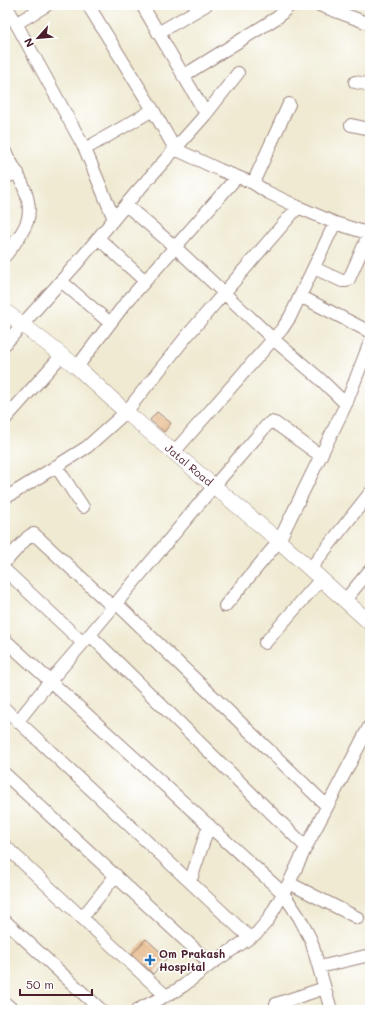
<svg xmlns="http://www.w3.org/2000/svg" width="375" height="1015" font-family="Mali,sans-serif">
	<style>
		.building { fill: url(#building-back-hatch) }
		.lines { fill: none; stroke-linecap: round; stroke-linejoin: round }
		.minor-casing { stroke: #9c847e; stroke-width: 14 }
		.major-casing { stroke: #9c847e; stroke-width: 16 }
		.minor { stroke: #fff; stroke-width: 12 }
		.major { stroke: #fff; stroke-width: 15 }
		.poi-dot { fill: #1f6fb2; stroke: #fff; stroke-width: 1.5 }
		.labels { text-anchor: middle; stroke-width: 3; stroke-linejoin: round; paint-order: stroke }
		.street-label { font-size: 11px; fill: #4a1f2b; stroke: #fff }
		.poi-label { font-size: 11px; font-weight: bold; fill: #4a1f2b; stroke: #fff; text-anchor: start }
	</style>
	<defs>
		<pattern id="building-back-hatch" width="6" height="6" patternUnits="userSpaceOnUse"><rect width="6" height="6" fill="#e9ba87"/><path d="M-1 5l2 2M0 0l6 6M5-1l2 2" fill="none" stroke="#c99f75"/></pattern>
	</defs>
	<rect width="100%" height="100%" fill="#fff"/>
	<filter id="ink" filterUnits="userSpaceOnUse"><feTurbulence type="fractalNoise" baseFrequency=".025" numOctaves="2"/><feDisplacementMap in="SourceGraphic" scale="8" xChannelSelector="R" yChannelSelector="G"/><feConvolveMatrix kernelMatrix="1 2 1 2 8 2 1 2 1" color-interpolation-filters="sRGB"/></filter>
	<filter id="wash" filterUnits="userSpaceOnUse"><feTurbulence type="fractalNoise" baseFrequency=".012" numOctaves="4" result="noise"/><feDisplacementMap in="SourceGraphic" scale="16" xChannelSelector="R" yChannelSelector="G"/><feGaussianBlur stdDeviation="0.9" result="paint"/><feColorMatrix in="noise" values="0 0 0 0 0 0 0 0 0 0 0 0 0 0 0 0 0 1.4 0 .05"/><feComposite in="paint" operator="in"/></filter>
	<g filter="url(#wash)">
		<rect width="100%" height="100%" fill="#efead1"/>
		<g id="blocks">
			<path class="building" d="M157 412 171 423 164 432 150 420Z
				M146 939 167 958 153 974 132 954Z"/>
		</g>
	</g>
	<g filter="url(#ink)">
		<use href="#blocks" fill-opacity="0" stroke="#9c847e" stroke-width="1"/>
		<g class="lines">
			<g class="minor-casing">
				<path id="minor" d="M6 5 85 149 114 219
					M88 5 153 110 175 149 220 170 253 183 267 192 298 207 335 223 370 234
					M142 5 206 114
					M319 5 370 24
					M17 23 47 5
					M158 33 206 5
					M183 76 278 17 290 5
					M355 82 370 85
					M351 125 370 129
					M85 149 153 110
					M5 152C16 171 35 199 27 222 22 235 13 246 5 256
					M5 177 18 173
					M253 183 289 104
					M126 205 175 247 273 339 320 379 346 404
					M98 238 145 281
					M314 268 342 281H346L349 279 369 234
					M61 281 110 323
					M300 296 370 332
					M5 344 78 262 134 195 206 114 238 73
					M77 367 124 305 237 177
					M5 419 62 355
					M174 452 282 329 290 317 335 223
					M56 466 83 507
					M5 493 9 495 12 494 87 447 126 412 186 337 298 207
					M5 562 28 537 31 535 34 534 113 607
					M310 569 370 493
					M5 570 83 643
					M345 600 370 570
					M116 603 327 806
					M225 606 279 541 346 404 370 342
					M90 635 306 847
					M5 640 283 893 299 917 311 940 331 1010
					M265 643 321 579
					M5 709 250 938
					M18 721 50 681 83 643 214 486 267 425 271 422 275 423 321 456
					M5 774 211 964
					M5 846 166 996
					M190 882 209 825
					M289 883 358 918
					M82 918 116 875
					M5 921 101 1010
					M319 967 370 955
					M5 1003 13 1010
					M276 1004 325 988
					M137 1010 175 991 183 986 211 964 257 933 268 920 289 883 306 847 370 725"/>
			</g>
			<g class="major-casing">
				<g id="major">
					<path id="s1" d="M5 311 77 367 126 412 279 541 370 623"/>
				</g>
			</g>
			<use href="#minor" class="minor"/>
			<use href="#major" class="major"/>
		</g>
	</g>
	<path class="poi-dot" d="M148 954h4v4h4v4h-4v4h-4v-4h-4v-4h4z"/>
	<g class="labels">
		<g class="street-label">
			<text dy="4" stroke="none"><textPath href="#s1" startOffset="240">Jatal Road</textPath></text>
		</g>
		<g class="poi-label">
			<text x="159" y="958">Om Prakash<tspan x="159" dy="13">Hospital</tspan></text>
		</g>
	</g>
	<rect width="375" height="1015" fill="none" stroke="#fff" stroke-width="20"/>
	<g transform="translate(38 38) rotate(243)" stroke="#ffffff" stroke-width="3" paint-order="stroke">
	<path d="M0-3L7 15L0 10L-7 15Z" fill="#4a1f2b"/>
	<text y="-6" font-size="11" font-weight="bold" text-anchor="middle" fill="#4a1f2b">N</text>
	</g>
	<path d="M20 989v6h72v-6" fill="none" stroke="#4a1f2b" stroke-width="2"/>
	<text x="26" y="989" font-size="12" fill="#4a1f2b" stroke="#ffffff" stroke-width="3" paint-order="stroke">50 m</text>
</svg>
